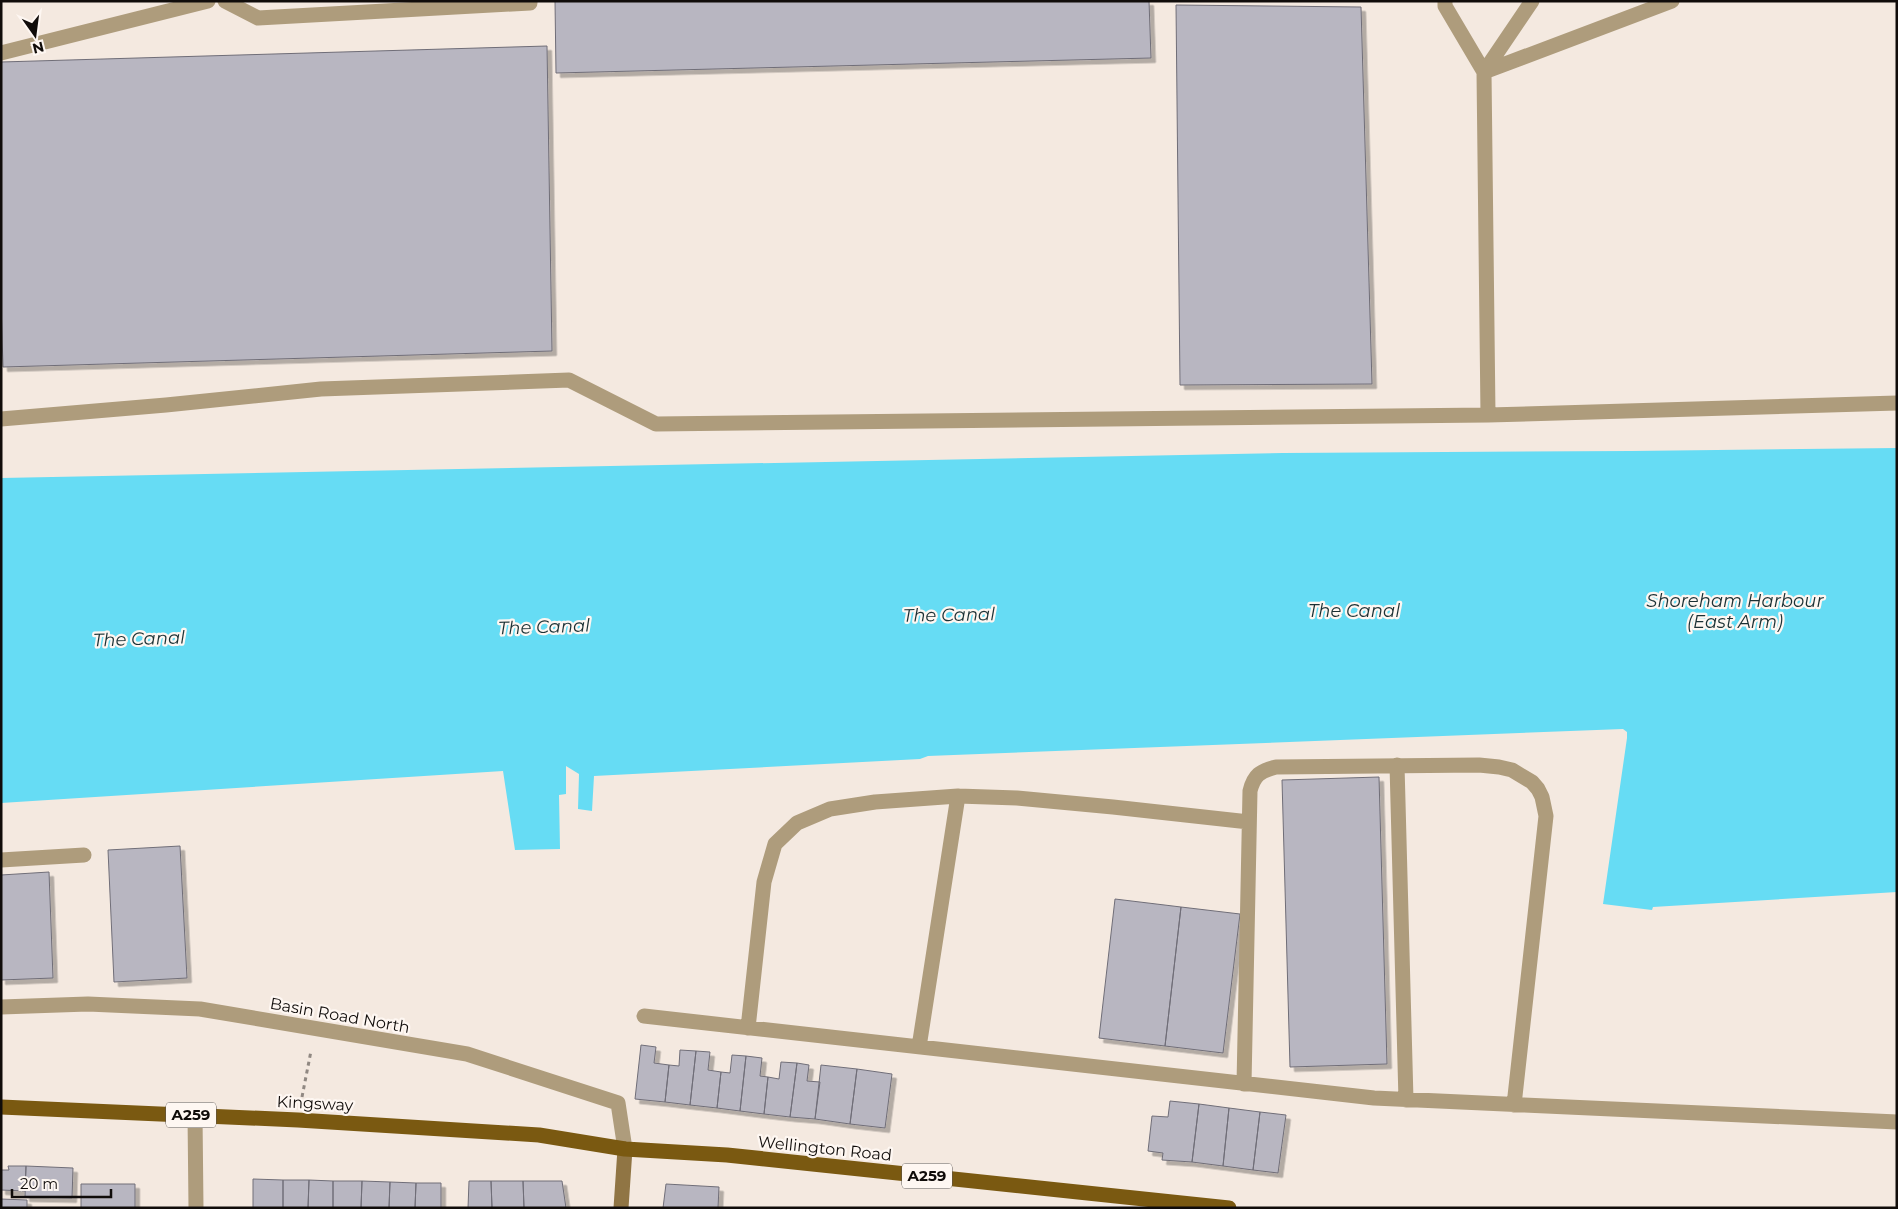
<svg xmlns="http://www.w3.org/2000/svg" width="1898" height="1209" font-family="Montserrat,sans-serif">
	<style>
		.water { fill: #66dcf4 }
		.building { fill: #b8b6c1; stroke: #706e78; filter: url(#shadow) }
		.lines { fill: none; stroke-linecap: round; stroke-linejoin: round }
		.path { stroke: #908882; stroke-width: 3; stroke-dasharray: 4 4; stroke-linecap: butt }
		.lane { stroke: #ae9c7c; stroke-width: 15 }
		.street { stroke: #ae9c7c; stroke-width: 15 }
		.secondary { stroke: #907544; stroke-width: 15 }
		.primary { stroke: #7a5911; stroke-width: 15 }
		.labels { text-anchor: middle; stroke-width: 4.5; stroke-linejoin: round; paint-order: stroke }
		.shield { fill: #fef7f2; stroke: #575250; stroke-width: 1 }
		.shield-label { font-size: 15px; font-weight: bold; fill: #100c0a }
		.street-label { font-size: 16px; fill: #100c0a; stroke: #fef7f2 }
		.water-label { font-size: 18px; font-style: italic; fill: #1b3034; stroke: #fef7f2 }
	</style>
	<defs>
		<filter id="shadow"><feDropShadow dx="4.5" dy="4.5" stdDeviation="0" flood-color="#0004"/></filter>
	</defs>
	<rect width="100%" height="100%" fill="#f4e9e0"/>
	<path class="water" d="M1897 448V892L1653 907 1652 910 1603 904 1627 738V732L1623 729 928 756 920 759 594 776 592 811 578 809 579 774 566 766V794L559 795 560 849 515 850 503 771 1 803V478L1283 453 1632 451Z"/>
	<path class="building" d="M555 1H1149L1151 58 556 73Z
		M1176 5 1361 7 1372 384 1180 385Z
		M547 46 552 351 3 367 1 303V62Z
		M1379 777 1387 1064 1290 1067 1282 780Z
		M180 846 187 978 114 982 108 850Z
		M49 872 53 978 1 980V875Z
		M1115 899 1181 907 1165 1046 1099 1038Z
		M1181 907 1240 914 1223 1053 1165 1046Z
		M641 1045 656 1047 654 1063 669 1065 665 1102 635 1099Z
		M680 1050 696 1051 690 1105 665 1102 669 1065 679 1066Z
		M696 1051 710 1052 708 1070 721 1072 717 1108 690 1105Z
		M732 1055 746 1056 740 1111 717 1108 721 1072 730 1073Z
		M746 1056 762 1058 760 1076 768 1077 764 1114 740 1111Z
		M781 1062 797 1063 790 1117 764 1114 768 1077 779 1079Z
		M797 1063 809 1065 807 1081 820 1082 815 1119 790 1117Z
		M821 1065 857 1069 850 1124 815 1119Z
		M857 1069 892 1074 885 1128 850 1124Z
		M1170 1101 1199 1104 1192 1162 1162 1160 1163 1153 1148 1151 1152 1116 1168 1117Z
		M1199 1104 1229 1108 1223 1166 1192 1162Z
		M1229 1108 1260 1112 1253 1170 1223 1166Z
		M1260 1112 1286 1115 1278 1173 1253 1170Z
		M8 1166H26L25 1191 1 1190V1170H9Z
		M26 1166 73 1168 72 1198 25 1197Z
		M253 1179 283 1180V1208H253Z
		M283 1180H309L308 1208H283Z
		M309 1180 333 1181V1208H308Z
		M333 1181H362L361 1208H333Z
		M362 1181 390 1182 389 1208H361Z
		M469 1181H491L492 1208H468Z
		M491 1181H523L524 1208H492Z
		M523 1181H562L566 1208H524Z
		M390 1182 416 1183 415 1208H389Z
		M416 1183H441V1208H415Z
		M81 1184H135V1208H81Z
		M666 1184 719 1187 718 1208H663Z
		M1 1199 27 1200V1208H1Z"/>
	<g class="lines">
		<path class="path" d="M302 1097 311 1051"/>
		<path class="lane" d="M225 1 258 18 530 3V1
			M1 53 208 1
			M1484 72 1672 1
			M1484 72 1532 1
			M1488 415 1897 403
			M1 419 166 405 321 389 569 380 656 424 1488 415 1484 72 1445 6V1
			M1397 765 1406 1100
			M1 860 84 855
			M644 1016 1374 1098 1897 1122
			M748 1028 764 882 775 844 797 823 830 809 875 802 958 796 1017 798 1113 807 1249 822
			M919 1047 958 796
			M1244 1084 1250 791C1254 775 1260 771 1276 767L1479 765 1499 767 1512 770 1532 782 1538 789 1542 797 1546 816 1514 1105"/>
		<path class="street" d="M1 1007 88 1004 200 1009 467 1054 618 1103 625 1149
			M195 1115 196 1208"/>
		<path class="secondary" d="M621 1208 625 1149"/>
		<path class="primary" d="M1 1107 298 1120 539 1135 625 1149 727 1155 1229 1208"/>
	</g>
	<g class="labels">
		<g class="shield">
			<rect x="166" y="1102.5" width="50" height="25" rx="4"/>
			<rect x="902" y="1163.5" width="50" height="25" rx="4"/>
		</g>
		<g class="shield-label">
			<text x="191" y="1120">A259</text>
			<text x="927" y="1181">A259</text>
		</g>
		<g class="street-label">
			<text transform="translate(340 1015) rotate(10)" y="6">Basin Road North</text>
			<text transform="translate(315 1103) rotate(3)" y="6">Kingsway</text>
			<text transform="translate(825 1148) rotate(6)" y="6">Wellington Road</text>
		</g>
		<g class="water-label">
			<text x="1735" y="607">Shoreham Harbour<tspan x="1735" dy="21">(East Arm)</tspan></text>
			<text x="1354" y="617">The Canal</text>
			<text transform="translate(949 615) rotate(-1)" y="6">The Canal</text>
			<text transform="translate(544 627) rotate(-2)" y="6">The Canal</text>
			<text transform="translate(139 639) rotate(-2)" y="6">The Canal</text>
		</g>
	</g>
	<rect width="1898" height="1209" fill="none" stroke="#100c0a" stroke-width="5"/>
	<g transform="translate(35 35) rotate(166)" stroke="#fef7f2" stroke-width="4" paint-order="stroke">
	<path d="M0-4L9 19L0 12L-9 19Z" fill="#100c0a"/>
	<text y="-8" font-size="14" font-weight="bold" text-anchor="middle" fill="#100c0a">N</text>
	</g>
	<path d="M12 1189v8h99v-8" fill="none" stroke="#100c0a" stroke-width="2.5"/>
	<text x="20" y="1189" font-size="15" fill="#100c0a" stroke="#fef7f2" stroke-width="4" paint-order="stroke">20 m</text>
</svg>
